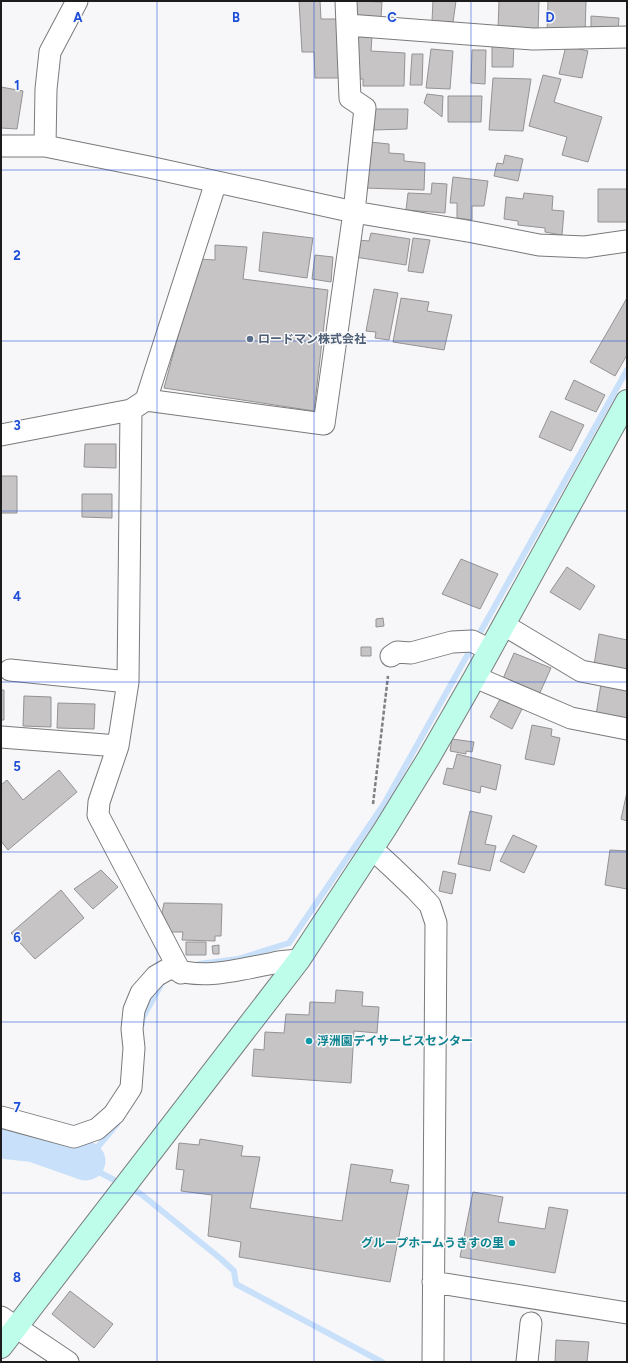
<svg xmlns="http://www.w3.org/2000/svg" width="628" height="1363" font-family="Figtree,'Noto Sans JP',sans-serif">
	<style>
		.lines { fill: none; stroke-linecap: round; stroke-linejoin: round }
		.stream { stroke: #c9e0fa; stroke-width: 6 }
		.river { stroke: #c9e0fa; stroke-width: 39 }
		.building { fill: #c6c4c4; stroke: #949293 }
		.street-casing { stroke: #7a7a7b; stroke-width: 23 }
		.secondary-casing { stroke: #7a7a7b; stroke-width: 24 }
		.path { stroke: #7f7f80; stroke-width: 2.5; stroke-dasharray: 4 2; stroke-linecap: butt }
		.street { stroke: #fff; stroke-width: 21 }
		.secondary { stroke: #befde9; stroke-width: 22 }
		.grid { fill: none; stroke: #1d4ed8; stroke-width: 1; stroke-opacity: 0.55 }
		.service-dot { fill: #5c6f8a; stroke: #f7f7f9; stroke-width: 1.5 }
		.culture-dot { fill: #0f9aa8; stroke: #f7f7f9; stroke-width: 1.5 }
		.labels { text-anchor: middle; stroke-width: 3; stroke-linejoin: round; paint-order: stroke }
		.service-label { font-size: 12px; font-weight: bold; fill: #4e5e75; stroke: #f7f7f9; text-anchor: start }
		.culture-label { font-size: 12px; font-weight: bold; fill: #0d838f; stroke: #f7f7f9; text-anchor: start }
		.grid-label { font-size: 13px; text-anchor: middle; font-weight: bold; fill: #1d4ed8; stroke: #f7f7f9; stroke-width: 3; stroke-linejoin: round; paint-order: stroke }
	</style>
	<rect width="100%" height="100%" fill="#f7f7f9"/>
	<g class="lines">
		<path class="stream" d="M199 964 238 959 289 943 384 804 627 370
			M142 1024V1019L162 983
			M117 1124 86 1161 97 1171 141 1194 221 1259 234 1271 236 1284 382 1362"/>
		<path class="river" d="M1 1139 35 1143 86 1161"/>
	</g>
	<path class="building" d="M299 1H320L321 19H338L339 78H315L314 52H302Z
		M356 1 382 2 381 18H356Z
		M433 1H456L453 22 432 21Z
		M499 1H539L538 31 498 30Z
		M548 1H586L585 34 547 33Z
		M591 16 619 18 618 30 591 28Z
		M358 35 372 36 371 51 405 53 404 86H363V79H357Z
		M492 42H514L513 67H492Z
		M566 46 588 51 582 78 559 74Z
		M431 49 453 51 450 89 426 88Z
		M472 50H486L485 84 471 83Z
		M412 54H423L422 85H410Z
		M543 75 561 79 554 102 602 117 588 162 562 155 567 137 529 126Z
		M493 78 531 79 523 131 489 130Z
		M1 87 23 91 17 129 1 128Z
		M427 94 443 96 442 117 424 103Z
		M448 96H482L481 122H448Z
		M375 109H408L407 129 374 130Z
		M370 142 389 144V153L404 154V161L425 163 424 190 365 188Z
		M505 155 523 159 518 181 494 176 497 163 503 164Z
		M453 177 488 181 484 206H472V220L457 218V203H450Z
		M432 183 447 184 445 213 406 210 408 193 431 194Z
		M598 189H627V222H598Z
		M524 193 553 196 552 210 564 211 562 235 545 232V228L518 225V221L504 219 506 197 523 199Z
		M263 232 313 238 307 278 259 271Z
		M371 233 410 239 406 265 355 257 358 240 369 241Z
		M413 238 430 240 423 273 408 271Z
		M215 245 247 247 243 279 328 290 314 411 164 388 199 259 215 260Z
		M315 255 333 257 331 282 312 279Z
		M374 289 398 293 389 340 375 338 376 332 366 331Z
		M401 298 429 302 427 311 452 315 444 350 393 342Z
		M627 298V355L615 376 590 362Z
		M574 380 605 395 596 412 565 399Z
		M551 411 584 425 571 451 539 437Z
		M85 444H116V468L84 467Z
		M1 476H17V513H1Z
		M82 494H112V518L82 517Z
		M461 559 498 574 480 609 442 594Z
		M567 567 595 586 580 610 550 592Z
		M383 618 384 626 376 627V619Z
		M599 634 627 640V670L594 665Z
		M361 647H371V656H361Z
		M514 653 551 668 538 697 502 681Z
		M601 684 627 689V722L596 715Z
		M1 690H4V720H1Z
		M503 694 524 705 512 729 490 717Z
		M24 696 51 697V727L23 726Z
		M58 703 95 704 94 729 57 728Z
		M532 725 552 729 551 736 560 738 554 765 525 759Z
		M452 739 474 742 472 752 466 751V754L450 751Z
		M457 754 501 765 496 790 481 786 480 793 443 784 447 768 453 769Z
		M59 770 77 792 8 850 1 841V785L7 780 23 800Z
		M627 792V821L621 819Z
		M470 811 492 816 485 844 496 846 490 871 458 864Z
		M513 835 537 846 524 873 500 861Z
		M610 850 627 851V889L605 885Z
		M101 870 118 887 93 909 74 889Z
		M443 871 456 874 452 894 439 891Z
		M61 890 84 918 35 959 11 933Z
		M164 903 222 904 221 936H215V941L182 940 183 932H171L162 913Z
		M186 942H206V955H186Z
		M219 945V954H213L212 946Z
		M336 990 363 992 362 1006 379 1007 377 1033 354 1031 351 1083 252 1076 254 1049 264 1050 265 1032 284 1033 286 1014 309 1015 310 1002 335 1003Z
		M200 1139 243 1146 241 1156 260 1157 250 1208 342 1221 351 1164 393 1170 390 1182 409 1185 390 1282 239 1257 241 1242 208 1236 212 1195 181 1191 184 1170 176 1169 179 1143 199 1145Z
		M473 1192 503 1197 498 1222 545 1229 549 1207 568 1210 555 1273 460 1257Z
		M70 1291 113 1324 94 1348 52 1314Z
		M556 1340 589 1342 587 1362H555Z"/>
	<g class="lines">
		<g class="street-casing">
			<path id="street" d="M348 25 533 39 627 37
				M1 146H45L149 167 354 212 473 232 539 245 585 247 627 241
				M45 146 46 89 50 52 77 1
				M146 400 216 182
				M131 410 128 682 118 746 99 802 98 815 181 973
				M1 435 131 410 146 400 324 424 354 212 365 108 350 98 346 1
				M504 625 581 671 627 680
				M391 656 397 652 411 653 452 642 472 641 490 650
				M10 670 128 682
				M475 677 571 718 627 729
				M1 737 118 746
				M371 850 380 856 393 868 416 890 430 905 436 923 433 1362
				M1 1117 74 1137 97 1129 114 1114 131 1088 134 1048 132 1029 134 1010 141 993 156 976 170 968C204 981 240 969 274 963 282 961 291 961 299 960
				M433 1282 627 1313
				M1 1317 68 1362
				M527 1362 531 1323"/>
		</g>
		<g class="secondary-casing">
			<path id="secondary" d="M1 1347 299 960 385 829 428 759 475 677 627 401"/>
		</g>
		<path class="path" d="M373 804 388 676"/>
		<use href="#street" class="street"/>
		<use href="#secondary" class="secondary"/>
	</g>
	<path class="grid" d="M157 1V1362M314 1V1362M471 1V1362M1 170H627M1 341H627M1 511H627M1 682H627M1 852H627M1 1022H627M1 1193H627"/>
	<circle class="service-dot" cx="250" cy="339" r="4"/>
	<g class="culture-dot">
		<circle cx="309" cy="1041" r="4"/>
		<circle cx="512" cy="1243" r="4"/>
	</g>
	<g class="labels">
		<g class="service-label">
			<text x="258" y="343">ロードマン株式会社</text>
		</g>
		<g class="culture-label">
			<text x="317" y="1045">浮洲園デイサービスセンター</text>
			<text x="504" y="1247" text-anchor="end">グループホームうきすの里</text>
		</g>
	</g>
	<g class="grid-label">
		<text x="78" y="22">A</text>
		<text x="236" y="22">B</text>
		<text x="392" y="22">C</text>
		<text x="550" y="22">D</text>
		<text x="17" y="90">1</text>
		<text x="17" y="260">2</text>
		<text x="17" y="430">3</text>
		<text x="17" y="601">4</text>
		<text x="17" y="771">5</text>
		<text x="17" y="942">6</text>
		<text x="17" y="1112">7</text>
		<text x="17" y="1282">8</text>
	</g>
	<rect width="628" height="1363" fill="none" stroke="#1c1c1c" stroke-width="4"/>
</svg>
